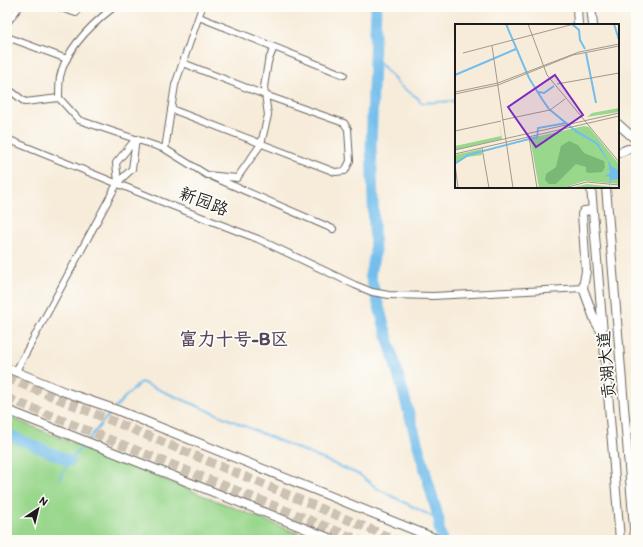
<svg xmlns="http://www.w3.org/2000/svg" width="643" height="547" font-family="Itim,'LXGW WenKai TC',sans-serif">
	<style>
		.green { fill: #99d78c; stroke: #5a7a54 }
		.lines { fill: none; stroke-linecap: round; stroke-linejoin: round }
		.stream { stroke: #73beec; stroke-width: 2 }
		.river { stroke: #73beec; stroke-width: 11 }
		.highway-tunnel { stroke: #cbc2b4; stroke-width: 9; stroke-dasharray: 9 4.5; stroke-linecap: butt }
		.minor-casing { stroke: #69655e; stroke-width: 8 }
		.major-casing { stroke: #69655e; stroke-width: 10 }
		.minor { stroke: #fff; stroke-width: 6 }
		.major { stroke: #fff; stroke-width: 8 }
		.labels { text-anchor: middle; stroke-width: 3.5; stroke-linejoin: round; paint-order: stroke }
		.street-label { font-size: 17px; fill: #1c1c1c; stroke: #fdfcf7 }
		.neighbourhood-label { font-size: 18px; font-weight: bold; fill: #54465c; stroke: #fdfcf7 }
		.inset-river { fill: none; stroke: #73beec; stroke-width: 2 }
		.inset-road { fill: none; stroke: #9f998e; stroke-width: 1 }
		.view { fill: #7b2cbf; fill-opacity: 0.15; stroke: #7b2cbf; stroke-width: 2 }
		.inset-edge { fill: none; stroke: #1c1c1c; stroke-width: 2 }
	</style>
	<rect width="100%" height="100%" fill="#fdfcf7"/>
	<filter id="ink" filterUnits="userSpaceOnUse"><feTurbulence type="fractalNoise" baseFrequency=".025" numOctaves="2"/><feDisplacementMap in="SourceGraphic" scale="8" xChannelSelector="R" yChannelSelector="G"/><feConvolveMatrix kernelMatrix="1 2 1 2 8 2 1 2 1" color-interpolation-filters="sRGB"/></filter>
	<filter id="wash" filterUnits="userSpaceOnUse"><feTurbulence type="fractalNoise" baseFrequency=".012" numOctaves="4" result="noise"/><feDisplacementMap in="SourceGraphic" scale="16" xChannelSelector="R" yChannelSelector="G"/><feGaussianBlur stdDeviation="0.9" result="paint"/><feColorMatrix in="noise" values="0 0 0 0 0 0 0 0 0 0 0 0 0 0 0 0 0 1.4 0 .05"/><feComposite in="paint" operator="in"/></filter>
	<g filter="url(#wash)">
		<rect width="100%" height="100%" fill="#f7ecda"/>
		<path class="green" d="M11 418 314 540H7V419Z"/>
		<g class="lines">
			<path class="stream" d="M375 57 400 86 418 98 421 103 456 101
				M115 408 124 398 141 382 360 475 378 489 439 520
				M88 440 112 411
				M59 479 70 461 85 443"/>
			<path class="river" d="M376 7 371 147 375 253 370 275 439 520V528L442 540
				M7 434 70 461"/>
		</g>
	</g>
	<g filter="url(#ink)">
		<g class="lines">
			<path class="highway-tunnel" d="M7 378 110 420 396 540
				M7 398 359 540"/>
			<g class="minor-casing">
				<path id="minor" d="M58 7 76 13
					M114 7C92 24 66 48 60 77 59 84 59 91 59 98L79 120 165 149 175 85 202 7
					M199 17 344 75
					M7 23 19 7
					M7 37 67 59
					M7 88 25 102 59 98
					M171 109 335 172 345 171 350 161 348 129 344 123 265 95 183 63
					M7 139 170 205 258 239 355 285 372 292 389 295 433 296 583 288
					M165 149 207 175 237 178 261 144 268 115 264 87 268 62 274 47
					M213 177 333 229
					M118 182 116 163 135 140
					M16 371 118 182 132 169 136 139"/>
			</g>
			<g class="major-casing">
				<path id="major" d="M577 7 578 25
					M591 7 593 25
					M618 124 636 140
					M618 153 628 149H636
					M591 187 620 540
					M606 187 635 540
					M593 210 584 211 582 214 586 271 583 288 595 321 601 331
					M7 368 65 392 117 410 439 540
					M7 410 334 540"/>
			</g>
			<use href="#minor" class="minor"/>
			<use href="#major" class="major"/>
		</g>
	</g>
	<g class="labels">
		<g class="street-label">
			<text transform="translate(204 201) rotate(21)" y="6">新园路</text>
			<text transform="translate(606 365) rotate(-95)" y="6">贡湖大道</text>
		</g>
		<g class="neighbourhood-label">
			<text x="234" y="345">富力十号-B区</text>
		</g>
	</g>
	<g transform="translate(455 24)">
		<rect width="164" height="164" fill="#f7ecda"/>
		<path d="M164 84V88L132 93 137 89ZM44 98 47 115 0 126V122L46 112ZM129 102 134 103 164 140V160L130 157 107 164H84L75 114ZM26 125 27 131 12 133 1 140 0 131ZM132 160 159 163 160 164H115Z" fill="#99d78c"/>
		<path d="M114 117 123 121 129 129 149 137 150 143 147 148 134 149 131 148V143L121 140 101 160H94L90 156 91 150 101 143 106 122Z" fill="#7ab878"/>
		<path d="M120 105 143 119 157 143 164 146V155L156 156 154 164 155 153 150 152 155 149 153 137 141 120 120 108Z" fill="#73beec"/>
		<path class="inset-river" d="M51 0 74 54 87 75 94 85 122 108M117 0 124 6 125 16 130 25M159 0 164 16M131 29 141 79M0 51 61 25M83 68 89 69 99 62M82 115 83 104 111 99M1 139 13 131 82 113"/>
		<path class="inset-road" d="M73 0 92 51 164 138M37 22 58 164M8 29 119 0M102 60 164 49M0 68 43 59 124 28 164 20M0 70 43 61 118 31 164 22M47 96 95 86 110 75M0 107 46 97M74 113 82 164M27 124 34 164M0 126 164 89M0 130 164 92M0 140 3 164M109 164 132 158 164 161"/>
		<path class="view" d="M100 51 128 91 81 123 53 83Z"/>
		<rect width="164" height="164" class="inset-edge"/>
	</g>
	<rect width="643" height="547" fill="none" stroke="#fdfcf7" stroke-width="24"/>
	<g transform="translate(38 509) rotate(35)" stroke="#fdfcf7" stroke-width="3" paint-order="stroke">
	<path d="M0-3L7 15L0 10L-7 15Z" fill="#1c1c1c"/>
	<text y="-6" font-size="11" font-weight="bold" text-anchor="middle" fill="#1c1c1c">N</text>
	</g>
</svg>
